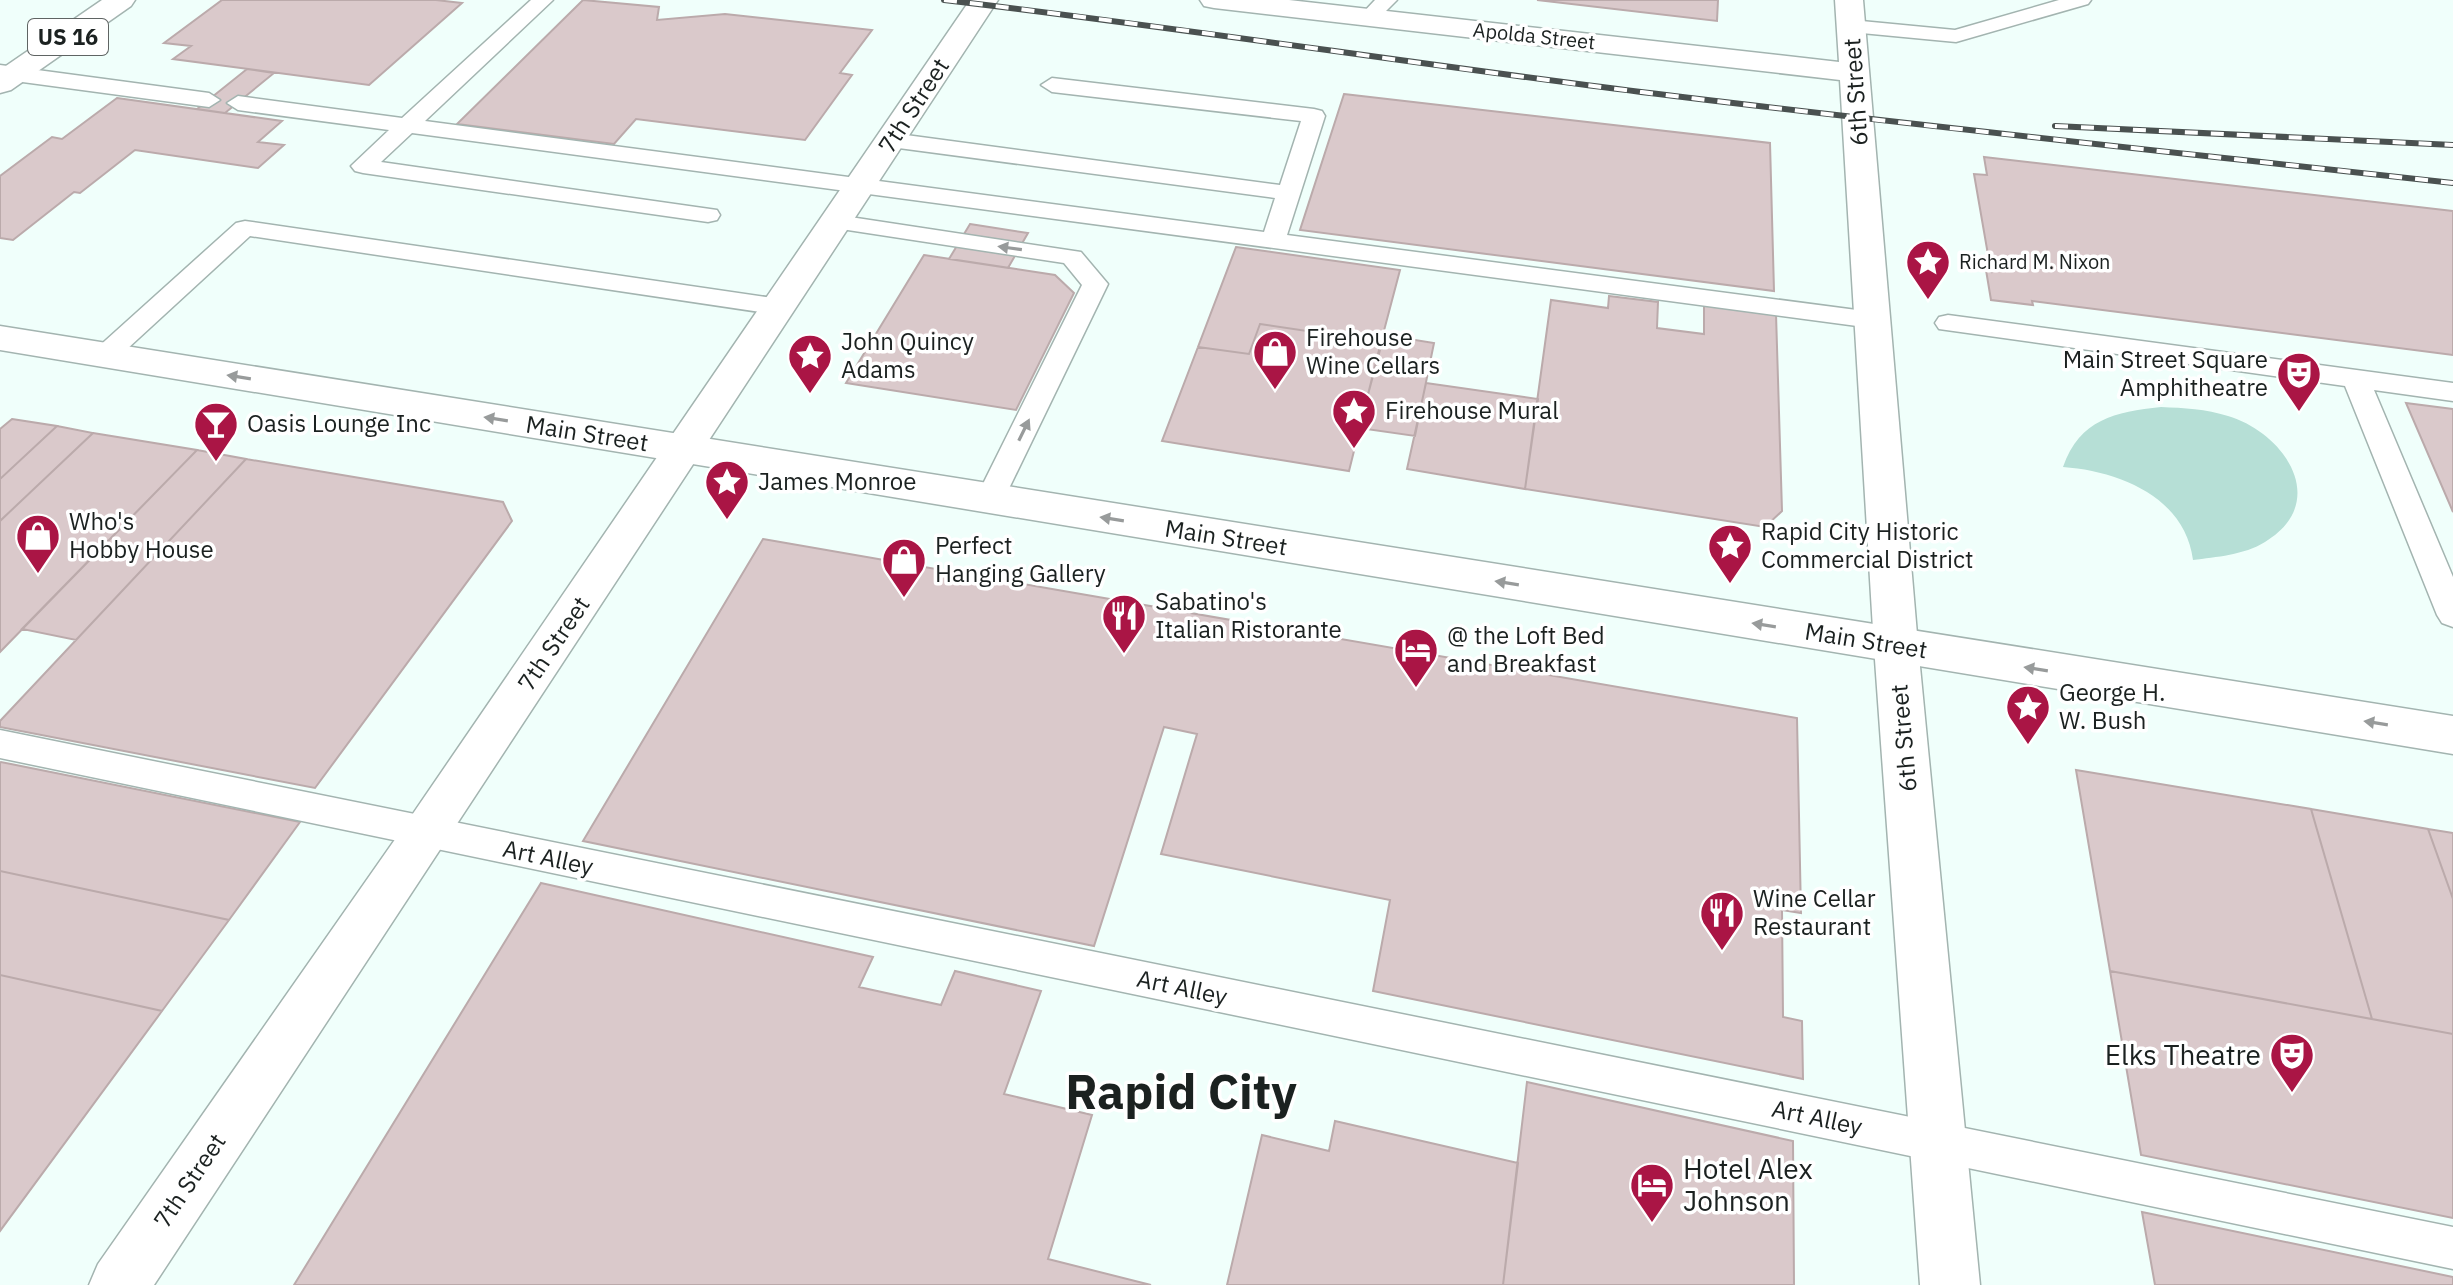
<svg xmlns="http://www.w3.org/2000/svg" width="2453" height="1285" font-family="'IBM Plex Sans',sans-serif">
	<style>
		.green { fill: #b6dfd6 }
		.building { fill: #dac9cb; stroke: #bbaaab; stroke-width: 2 }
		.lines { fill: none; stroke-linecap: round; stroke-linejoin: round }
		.lane-casing { stroke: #a3b4b0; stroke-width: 3 }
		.street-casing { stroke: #a3b4b0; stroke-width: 3 }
		.primary-casing { stroke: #a3b4b0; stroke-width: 3 }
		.highway-casing { stroke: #a3b4b0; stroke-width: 3 }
		.lane { fill: #fff; fill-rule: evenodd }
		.street { fill: #fff; fill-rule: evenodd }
		.primary { fill: #fff; fill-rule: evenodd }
		.highway { fill: #fff; fill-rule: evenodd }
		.rail-casing { stroke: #4a5150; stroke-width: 6 }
		.rail { stroke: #fff; stroke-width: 4; stroke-dasharray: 13; stroke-linecap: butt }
		.oneway { fill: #989b9b }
		.labels { text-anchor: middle; stroke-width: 7; stroke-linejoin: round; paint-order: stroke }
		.far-street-label { font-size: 20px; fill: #1b2120; stroke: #fff }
		.far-poi-label { font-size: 20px; fill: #1b2120; stroke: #fff; text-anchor: start }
		.shield { fill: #fff; stroke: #5f6463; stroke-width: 2 }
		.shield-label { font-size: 22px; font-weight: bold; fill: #1b2120 }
		.street-label { font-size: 24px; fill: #1b2120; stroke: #fff }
		.poi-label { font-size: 24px; fill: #1b2120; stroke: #fff; text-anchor: start }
		.near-poi-label { font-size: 28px; fill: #1b2120; stroke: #fff; text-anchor: end }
		.near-town-label { font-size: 48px; font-weight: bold; fill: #1b2120; stroke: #fff }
	</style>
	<rect width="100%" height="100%" fill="#f0fffb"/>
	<path class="green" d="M2161 407C2184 408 2206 409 2228 416 2285 433 2331 502 2265 542 2244 555 2216 557 2193 560 2185 497 2119 471 2063 467 2080 419 2115 412 2161 407Z"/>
	<path class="building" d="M222 0H436L462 3 369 85 173 59 191 46 164 43Z
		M583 0 659 7 657 20 725 14 872 30 840 73 852 75 805 140 636 119 614 144 457 124Z
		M1537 0H1718L1717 21Z
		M247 69 274 73 225 113 197 109Z
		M1344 94 1770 143 1774 291 1300 230Z
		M117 98 282 121 258 142 284 145 258 168 135 150 80 193 74 192 13 240 0 238V176L52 137 62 139Z
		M1984 157 2453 211V355L2032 301 2033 305 1991 300 1986 270 1991 272 1974 174 1987 175Z
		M970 224 1028 233 1008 268 949 259Z
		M1236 247 1400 270 1381 342 1260 324 1249 354 1198 347Z
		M924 255 1055 275 1074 293 1016 410 846 383Z
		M1609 296 1658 302 1657 328 1704 334V305L1776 314 1782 511 1765 527 1525 489 1551 300 1608 308Z
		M1260 324 1381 342 1349 471 1162 441 1198 347 1249 354Z
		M1384 335 1434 343 1415 436 1359 428Z
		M1426 383 1538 399 1525 489 1407 469Z
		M2406 403 2453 409V512Z
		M12 419 57 426 0 479V429Z
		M57 426 93 433 0 521V479Z
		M93 433 197 450 0 652V521Z
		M197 450 246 459 76 640 22 629Z
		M246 459 503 502 512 521 315 788 0 727V721Z
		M763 539 1797 718 1801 913 1782 910 1783 1017 1802 1021 1803 1079 1373 991 1390 900 1161 854 1197 734 1164 727 1094 946 583 841Z
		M0 763 1 762 300 822 229 920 0 871Z
		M2076 770 2311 809 2372 1019 2110 971Z
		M2311 809 2428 829 2453 899V1034L2372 1019Z
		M2428 829 2453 833V899Z
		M0 871 229 920 162 1011 0 975Z
		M541 883 873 957 859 987 941 1005 955 971 1041 991 1004 1094 1092 1115 1048 1259 1151 1285H294Z
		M2110 971 2453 1034V1218L2141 1155Z
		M0 975 162 1011 0 1231Z
		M1527 1082 1793 1141 1794 1285H1503Z
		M1335 1121 1518 1163 1503 1285H1227L1262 1135 1329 1151Z
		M2142 1212 2453 1277V1285H2155Z"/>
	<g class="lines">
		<g class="lane-casing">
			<path id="lane" d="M531 0H553L425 121 1264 232 1275 198 891 147 883 145 880 140 883 135 891 133 1280 185 1301 121 1052 92 1041 85 1052 78 1314 109 1322 111 1325 116 1287 235 1872 312 1881 314 1885 320 1881 326 1872 328 412 133 381 162 717 210 720 215 717 220 708 222 363 173 355 171 351 166 389 130 238 110 227 103 238 96 402 118Z
				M1375 0H1397L1376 21H1362L1359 17Z
				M2059 0H2091L2088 4 1956 42 1851 32 1841 26 1851 20 1955 30Z
				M0 65 209 93 220 100 209 107 0 79Z
				M837 215 1081 252 1108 284 1000 507 990 510 980 507 975 500 1082 285 1064 263 828 227 825 222 828 217Z
				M245 221 780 299 789 301 793 307 789 313 780 315 250 236 114 361 105 364 96 361 92 355 96 349 236 223Z
				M1948 315 2453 383V401L2374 390 2453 577V627L2442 623 2437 615 2345 386 1939 329 1935 323 1939 317Z
				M0 730 2453 1227V1269L0 758Z"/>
		</g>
		<g class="street-casing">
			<path id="street" d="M970 0H998L154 1285H89L98 1264 410 818Z
				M1200 0H1289L1839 62 1835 0H1863L1918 646 1980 1285H1920L1874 646 1840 80 1214 8 1204 6Z"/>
		</g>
		<g class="primary-casing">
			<path id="primary" d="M0 326 2453 716V754L0 350Z"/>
		</g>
		<g class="highway-casing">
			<path id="highway" d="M102 0H135L131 6 11 90 0 93V70Z"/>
		</g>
		<use href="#lane" class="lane"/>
		<use href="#street" class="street"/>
		<use href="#primary" class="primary"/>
		<use href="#highway" class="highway"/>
		<g class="rail-casing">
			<path id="rail" d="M944 0C1177 27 1408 63 1641 92 1911 125 2182 153 2453 183
				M2055 126 2453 145"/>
		</g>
		<use href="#rail" class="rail"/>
	</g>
	<defs><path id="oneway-solid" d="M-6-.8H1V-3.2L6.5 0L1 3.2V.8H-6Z" transform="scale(2)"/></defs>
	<g class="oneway">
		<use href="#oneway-solid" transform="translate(1010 248) rotate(-172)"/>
		<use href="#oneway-solid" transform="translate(239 377) rotate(-171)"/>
		<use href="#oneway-solid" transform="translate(496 419) rotate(-171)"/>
		<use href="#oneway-solid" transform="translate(1024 430) rotate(-64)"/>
		<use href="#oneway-solid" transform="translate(1112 519) rotate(-171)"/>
		<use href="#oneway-solid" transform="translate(1507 583) rotate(-171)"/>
		<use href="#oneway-solid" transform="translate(1764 625) rotate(-171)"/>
		<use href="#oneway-solid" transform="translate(2036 669) rotate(-171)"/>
		<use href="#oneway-solid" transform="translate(2376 723) rotate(-171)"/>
	</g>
	<defs>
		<g id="sight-pin" transform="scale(2.3)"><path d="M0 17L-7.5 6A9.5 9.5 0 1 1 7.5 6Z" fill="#aa1545" stroke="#fff"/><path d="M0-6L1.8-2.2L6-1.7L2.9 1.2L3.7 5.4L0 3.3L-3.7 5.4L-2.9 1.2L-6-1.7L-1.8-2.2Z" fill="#fff"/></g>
		<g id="shop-pin" transform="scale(2.3)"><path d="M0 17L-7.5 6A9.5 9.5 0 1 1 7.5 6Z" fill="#aa1545" stroke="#fff"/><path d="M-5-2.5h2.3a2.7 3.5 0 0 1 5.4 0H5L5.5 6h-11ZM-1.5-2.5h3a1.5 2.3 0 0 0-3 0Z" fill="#fff"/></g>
		<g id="theatre-pin" transform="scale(2.3)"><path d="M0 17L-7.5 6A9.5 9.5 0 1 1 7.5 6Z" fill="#aa1545" stroke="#fff"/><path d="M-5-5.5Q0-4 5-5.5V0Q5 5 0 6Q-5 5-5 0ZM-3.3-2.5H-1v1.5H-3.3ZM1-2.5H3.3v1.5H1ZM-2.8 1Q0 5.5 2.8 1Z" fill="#fff"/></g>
		<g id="bar-pin" transform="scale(2.3)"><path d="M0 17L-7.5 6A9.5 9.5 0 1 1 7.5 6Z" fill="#aa1545" stroke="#fff"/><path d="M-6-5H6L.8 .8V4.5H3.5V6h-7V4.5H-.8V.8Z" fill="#fff"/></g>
		<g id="restaurant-pin" transform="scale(2.3)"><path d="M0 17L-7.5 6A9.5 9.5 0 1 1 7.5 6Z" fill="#aa1545" stroke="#fff"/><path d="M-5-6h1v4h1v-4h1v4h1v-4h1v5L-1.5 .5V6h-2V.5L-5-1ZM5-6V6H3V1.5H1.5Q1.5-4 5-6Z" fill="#fff"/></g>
		<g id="hotel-pin" transform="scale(2.3)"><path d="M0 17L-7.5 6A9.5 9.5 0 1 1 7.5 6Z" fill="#aa1545" stroke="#fff"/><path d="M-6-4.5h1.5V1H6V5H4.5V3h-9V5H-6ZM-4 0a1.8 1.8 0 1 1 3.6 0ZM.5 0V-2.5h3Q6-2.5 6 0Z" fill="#fff"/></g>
	</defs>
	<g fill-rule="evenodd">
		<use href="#sight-pin" x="1928" y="262"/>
		<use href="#shop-pin" x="1275" y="352"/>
		<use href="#sight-pin" x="810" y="356"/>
		<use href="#theatre-pin" x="2299" y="374"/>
		<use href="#sight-pin" x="1354" y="411"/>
		<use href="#bar-pin" x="216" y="424"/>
		<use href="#sight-pin" x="727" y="482"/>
		<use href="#shop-pin" x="38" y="536"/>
		<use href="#sight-pin" x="1730" y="546"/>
		<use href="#shop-pin" x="904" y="560"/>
		<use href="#restaurant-pin" x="1124" y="616"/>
		<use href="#hotel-pin" x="1416" y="650"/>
		<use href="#sight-pin" x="2028" y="707"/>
		<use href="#restaurant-pin" x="1722" y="913"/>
		<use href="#theatre-pin" x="2292" y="1055"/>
		<use href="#hotel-pin" x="1652" y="1185"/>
	</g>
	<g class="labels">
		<g class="far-street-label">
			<text transform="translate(1534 36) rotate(6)" y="7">Apolda Street</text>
		</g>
		<g class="far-poi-label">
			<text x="1959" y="269">Richard M. Nixon</text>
		</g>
		<rect class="shield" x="28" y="19" width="80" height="36" rx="6"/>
		<g class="shield-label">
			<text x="68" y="45">US 16</text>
		</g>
		<g class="street-label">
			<text transform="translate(1856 92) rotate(-94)" y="8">6th Street</text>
			<text transform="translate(914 106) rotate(-57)" y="8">7th Street</text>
			<text transform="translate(587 434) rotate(9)" y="8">Main Street</text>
			<text transform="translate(1226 538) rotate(9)" y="8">Main Street</text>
			<text transform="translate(1866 641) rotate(9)" y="8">Main Street</text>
			<text transform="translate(554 644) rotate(-56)" y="8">7th Street</text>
			<text transform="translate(1904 738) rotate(-95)" y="8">6th Street</text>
			<text transform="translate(548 858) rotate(12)" y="8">Art Alley</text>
			<text transform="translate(1182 988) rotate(12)" y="8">Art Alley</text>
			<text transform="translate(1817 1118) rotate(12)" y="8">Art Alley</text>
			<text transform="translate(190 1181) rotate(-56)" y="8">7th Street</text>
		</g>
		<g class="poi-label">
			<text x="1306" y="346">Firehouse<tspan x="1306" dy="28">Wine Cellars</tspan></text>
			<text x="841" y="350">John Quincy<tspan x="841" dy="28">Adams</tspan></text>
			<text x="2268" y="368" text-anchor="end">Main Street Square<tspan x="2268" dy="28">Amphitheatre</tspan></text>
			<text x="1385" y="419">Firehouse Mural</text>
			<text x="247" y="432">Oasis Lounge Inc</text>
			<text x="758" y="490">James Monroe</text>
			<text x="69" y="530">Who's<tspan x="69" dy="28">Hobby House</tspan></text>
			<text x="1761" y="540">Rapid City Historic<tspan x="1761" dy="28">Commercial District</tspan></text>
			<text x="935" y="554">Perfect<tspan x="935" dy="28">Hanging Gallery</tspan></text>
			<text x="1155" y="610">Sabatino's<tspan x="1155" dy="28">Italian Ristorante</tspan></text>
			<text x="1447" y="644">@ the Loft Bed<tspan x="1447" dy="28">and Breakfast</tspan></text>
			<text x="2059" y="701">George H.<tspan x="2059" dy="28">W. Bush</tspan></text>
			<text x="1753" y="907">Wine Cellar<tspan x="1753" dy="28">Restaurant</tspan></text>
		</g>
		<g class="near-poi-label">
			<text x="2261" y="1065">Elks Theatre</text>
			<text x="1683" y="1179" text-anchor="start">Hotel Alex<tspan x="1683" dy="32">Johnson</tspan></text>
		</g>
		<g class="near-town-label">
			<text x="1181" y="1109">Rapid City</text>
		</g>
	</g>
</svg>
